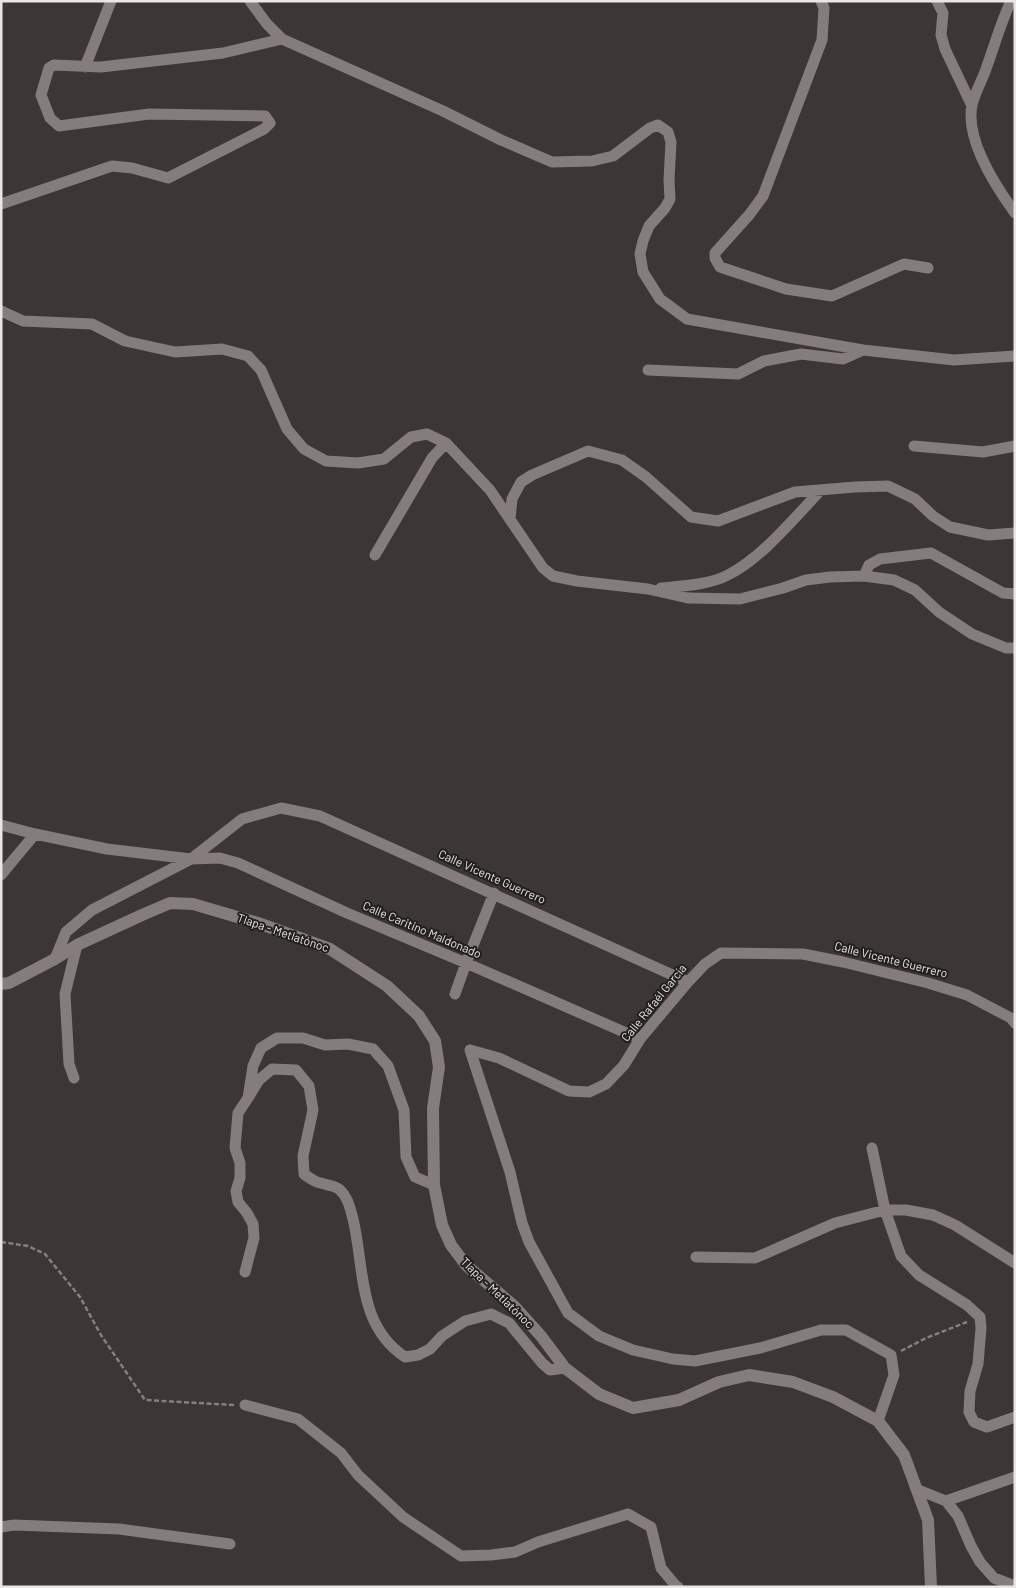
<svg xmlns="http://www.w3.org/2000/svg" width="1016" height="1588" font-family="Barlow,sans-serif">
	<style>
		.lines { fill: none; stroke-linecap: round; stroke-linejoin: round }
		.path { stroke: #84807f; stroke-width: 2.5; stroke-dasharray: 5 2.5; stroke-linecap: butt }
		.minor { stroke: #847d7c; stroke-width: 11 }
		.secondary { stroke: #847d7c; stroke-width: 12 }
		.labels { text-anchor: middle; stroke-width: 4; stroke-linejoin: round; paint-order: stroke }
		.street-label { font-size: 12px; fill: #e9e6e5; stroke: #211e1e }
	</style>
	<rect width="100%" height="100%" fill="#3c3635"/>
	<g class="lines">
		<path class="path" d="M1 1242 28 1246 45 1254 80 1297 101 1335 145 1400 234 1405
			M901 1351 926 1338 967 1322"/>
		<path class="minor" d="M250 1 267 24 282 39 443 111 501 140 552 162 592 161 613 156 650 128 658 125 668 132 671 142 669 180 670 199 665 208 649 226 643 241 640 254 643 272 660 299 687 319 863 350 954 360 1015 356
			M821 1 824 8 822 40 763 196 749 215 715 253V258L720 267 786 289 832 296 904 264 928 268
			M937 1 943 13 941 35 945 49 972 106
			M1011 1C1001 22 995 44 987 66 983 79 975 92 972 105 965 140 996 187 1015 213
			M85 67 111 1
			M1 204 112 166 132 168 168 178 264 129 270 123 265 116 149 114 59 126 50 118 41 95 49 68 54 65 101 67 223 53 282 39
			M1 311 23 321 92 324 125 341 175 352 222 349 248 356 261 370 287 429 304 449 326 461 358 463 384 459 411 437 427 434 446 443 490 490 543 568 553 576 577 581 648 589 688 598 740 599 783 588 806 580 830 577 864 576 894 580 915 590 939 612 972 634 1006 648H1015
			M648 370 738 374 764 361 801 354 843 359 863 350
			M914 446 983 452 1015 446
			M510 519 512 499 521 482 532 475 588 451 622 460 646 477 691 517 718 521 795 492 855 487 888 486 915 499 933 516 950 527 988 535 1015 533
			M375 555 432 458 446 443
			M864 576 869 565 880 559 931 553 1003 593 1015 594
			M661 588C682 586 709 585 728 575 762 558 794 518 821 490
			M1 825 35 834 107 849 191 859 220 858 238 863 347 913 466 963 640 1039
			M1 875 35 834
			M55 959 66 932 92 910 191 859 242 819 281 808 320 816 688 982
			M455 994 466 963 494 893
			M470 1050 510 1172 522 1223 529 1242 568 1313 599 1336 633 1350 673 1359 695 1361 760 1348 821 1330H846L891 1355 894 1375 878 1421
			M470 1050 499 1058 569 1091 589 1092 606 1084 624 1065 640 1039 688 982 705 964 721 953 803 954 843 962 928 983 967 995 1011 1018 1015 1023
			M74 1078 69 1064 65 994 77 945
			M248 1098 259 1080 272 1069 296 1070 309 1086 313 1110 303 1156 304 1174C308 1177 312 1180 317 1182 323 1184 333 1185 339 1189 348 1197 350 1208 353 1219 365 1269 357 1325 405 1357L418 1355 430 1349 442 1336 465 1321 491 1314 509 1323 542 1363 550 1370 565 1368
			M872 1148 885 1210 901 1256 919 1275 967 1305 980 1317 981 1328 978 1364 970 1391 969 1412 974 1422 987 1427 1015 1417
			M696 1257 755 1258 835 1223 885 1210H906L933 1215 955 1225 1015 1263
			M245 1272 254 1238 253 1224 247 1213 238 1202 236 1191 240 1178V1163L235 1148 238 1113 248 1098 253 1066 261 1048 277 1038H303L325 1045 348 1044 373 1049 388 1066 404 1110 406 1157 415 1177 434 1185
			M245 1405 298 1419 341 1453 358 1475 403 1517 461 1556 491 1555 515 1552 538 1542 628 1514 651 1527 661 1568 676 1586 678 1587
			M916 1489 946 1501 958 1516 971 1546 980 1562 994 1578 1015 1586
			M946 1501 1015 1477
			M1 1527 14 1525 119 1529 230 1544"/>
		<path class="secondary" d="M1 984 9 983 55 959 77 945 142 915 170 903 193 904 258 923 330 949 387 986 419 1016 435 1041 439 1067 433 1108 434 1185 442 1225 451 1245 466 1265 514 1306 541 1336 565 1368 599 1394 633 1408 679 1400 719 1382 749 1375 793 1382 833 1397 878 1421 904 1455 928 1520 931 1587"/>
	</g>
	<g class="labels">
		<g class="street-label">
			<text transform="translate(492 877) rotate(24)" y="4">Calle Vicente Guerrero</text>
			<text transform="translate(422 930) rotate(23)" y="4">Calle Caritino Maldonado</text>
			<text transform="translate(283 933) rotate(19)" y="4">Tlapa - Metlatónoc</text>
			<text transform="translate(891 960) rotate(14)" y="4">Calle Vicente Guerrero</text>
			<text transform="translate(654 1003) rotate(-51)" y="4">Calle Rafaél García</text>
			<text transform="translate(497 1293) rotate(44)" y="4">Tlapa - Metlatónoc</text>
		</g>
	</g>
	<rect width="1016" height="1588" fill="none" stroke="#e9e6e5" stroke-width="5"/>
</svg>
